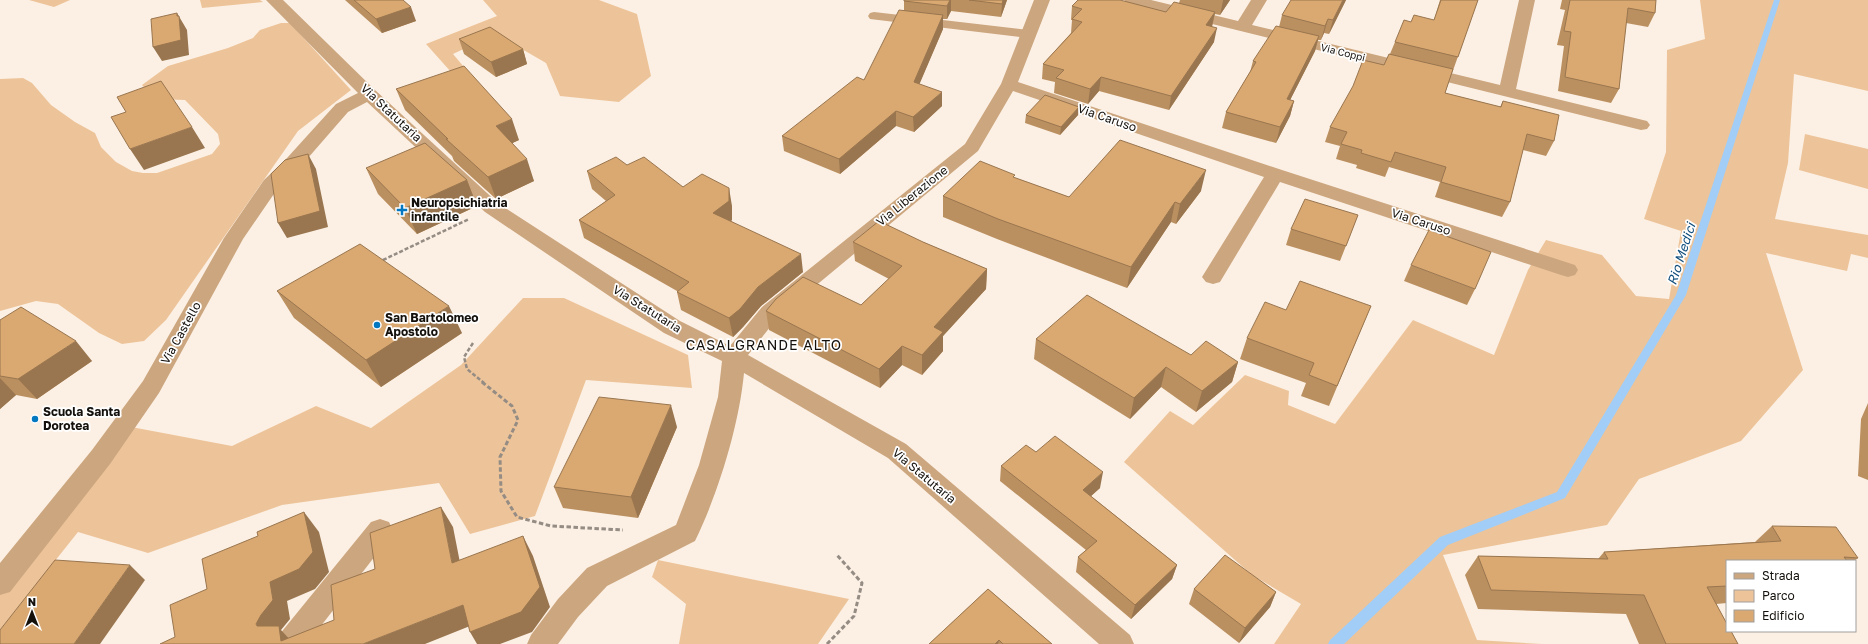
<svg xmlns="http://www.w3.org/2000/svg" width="1868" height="644" font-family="'Golos Text',sans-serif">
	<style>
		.green { fill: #edc49a }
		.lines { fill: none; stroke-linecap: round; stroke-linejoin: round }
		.stream { fill: #a1cdf6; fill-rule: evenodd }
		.path-far1 { stroke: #958c84; stroke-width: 2.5; stroke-dasharray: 4 2; stroke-linecap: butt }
		.path { stroke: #958c84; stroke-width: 3; stroke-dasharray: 4.5 2.5; stroke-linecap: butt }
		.lane { fill: #cca67f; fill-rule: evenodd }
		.street { fill: #cca67f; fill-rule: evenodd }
		.wall { fill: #bb9061 }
		.shaded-wall { fill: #99764f }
		.building { fill: #daa871; stroke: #99764f }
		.poi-dot { fill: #0477c1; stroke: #fff; stroke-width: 1.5 }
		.labels { text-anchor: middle; stroke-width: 3.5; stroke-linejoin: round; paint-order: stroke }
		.far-street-label { font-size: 10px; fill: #14100c; stroke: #fff }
		.street-label { font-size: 12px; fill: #14100c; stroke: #fff }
		.poi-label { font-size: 12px; font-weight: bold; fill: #14100c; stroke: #fff; text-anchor: start }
		.water-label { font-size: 13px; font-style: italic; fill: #124f7d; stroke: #fff }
		.quarter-label { font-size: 14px; letter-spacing: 1px; fill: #14100c; stroke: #fff }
	</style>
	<rect width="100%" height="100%" fill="#fcf0e4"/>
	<path class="green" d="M29 0H70L54 7Z
		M200 0H260L263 2 202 8Z
		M483 0H599L637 14 651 76 619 102 560 96 546 63 496 34 453 54 464 67 451 72 426 44 497 16Z
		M1700 0H1868V91L1794 74 1788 163 1775 219 1868 235V258L1851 254 1847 271 1766 253 1803 370 1741 441 1639 479 1607 525 1443 555 1477 640 1542 644H1274L1301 604 1252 575 1124 462 1170 411 1193 425 1245 375 1289 391 1288 405 1335 424 1413 320 1494 355 1528 270 1546 240 1602 255 1636 296 1669 299 1681 231 1644 219 1666 152 1667 50 1705 39Z
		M281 23H290L351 90 298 131 166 320 144 341 122 344 99 333 58 304 36 301 0 311V79L23 78 32 83 51 105 75 122 95 133 101 147 116 162 132 171 143 173H157L212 154 220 144 218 134 185 100 155 99 142 85 168 66 228 48 253 38 260 30Z
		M1805 134 1868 149V189L1799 170Z
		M523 298H564L688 355 692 388 586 380 535 516 470 534 439 483 282 505 148 553 78 532 0 630V579L126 426 232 446 316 406 371 428 461 365Z
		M658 560 849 599 818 644H679L686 604 652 577Z"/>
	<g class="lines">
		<path class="stream" d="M1774 0H1780L1686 295 1565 498 1448 545 1344 644H1328L1330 640 1440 537 1557 492 1676 295Z"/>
		<path class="path-far1" d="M383 260 469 219
			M473 343 464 357 467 369 484 383"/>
		<path class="path" d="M482 382 512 406 518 420 500 457 501 491 517 517 551 526 623 530
			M827 644 854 616 862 583 837 555"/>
		<path class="lane" d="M874 12 1028 30 1033 31 1035 34 1033 37 1028 38 870 19 868 16 870 13Z"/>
		<path class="street" d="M266 0H283L375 90 499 204 680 321 730 346 762 307 965 144 1001 84 1034 0H1050L1018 82 1282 170 1575 265 1578 270 1575 275 1568 277 1561 275 1280 182 1220 282 1213 284 1206 282 1202 277 1264 177 1013 91 978 151 778 317 748 355 906 444 1130 635 1134 644H1099L888 458 744 373C739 426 718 494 695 541L607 586 578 617 558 644H527L531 635 558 599 587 568 676 525 699 465 718 397 722 361 664 333 485 212 367 102 348 112 301 166 278 188 243 239 159 393 110 464 10 592 0 595V563L92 450 143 381 224 238 264 180 287 158 336 104 358 93Z
			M1124 0H1151L1238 21 1251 0H1267L1252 25 1500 85 1519 0H1535L1516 89 1647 121 1650 125 1647 129 1641 130 1127 3Z
			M380 519 389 522 393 530 389 538 307 644H275L279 635 371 522Z"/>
	</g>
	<path class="wall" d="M345 0H403L416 21 382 33Z
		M904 0H1007L1001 17 951 11 947 19H943V29L919 84 942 106 914 132 896 126 840 174 784 151 782 136 864 80 904 11Z
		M1180 0H1230L1220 15 1215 14 1212 27 1214 42 1169 110 1099 91 1088 104 1054 93 1055 82 1042 79 1043 64 1071 33 1072 20H1071L1072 6 1166 12 1179 3Z
		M1346 0 1329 34 1324 33 1321 40H1318L1315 51 1290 100 1294 101 1290 116 1276 143 1222 128 1226 112 1250 72 1253 61 1279 27 1282 15Z
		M1440 0H1478L1445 93 1500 107 1503 101 1554 141 1546 156 1523 150 1510 202 1502 217 1435 197 1440 182 1389 167 1385 177 1356 168 1357 165 1336 159 1340 146 1325 142 1330 127 1384 65 1390 54 1395 42 1411 22 1434 20Z
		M1562 0H1656L1655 13 1648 27 1626 23 1619 89 1611 103 1558 91 1564 46 1557 45 1565 10 1560 9Z
		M459 39 523 49 527 64 496 77 464 54Z
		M396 89 519 140 512 143 534 181 496 199 454 161 452 156 405 110Z
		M1079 107 1078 115 1060 135 1025 123 1026 115Z
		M627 165 732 206V220L731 221 803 272 761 306 743 327 733 337 681 310 677 292V291L584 238 579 220 606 201 592 189 587 171Z
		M366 168 467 180 477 206 417 234 378 194Z
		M1015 178 1069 197 1201 191 1176 224 1171 222 1127 288 997 239 943 217V196Z
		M1358 215 1340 261 1286 245 1291 229Z
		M853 242H923L987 269 986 289 943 336V351L922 375 902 365 880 388 769 330 766 311 861 305 889 279 855 261Z
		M1411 265 1475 289 1467 305 1404 281Z
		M277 291 462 333 381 387 294 318Z
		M1371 306 1329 406 1301 396 1306 383 1240 359 1247 338 1286 310Z
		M0 320 92 361 37 399 16 395 0 409Z
		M1036 339 1191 355 1238 362 1232 382 1196 412 1161 387 1130 419 1034 359Z
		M1868 403V480L1858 476 1861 419Z
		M677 427 638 518 563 508 554 487Z
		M1036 452 1100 488 1091 496 1177 565 1172 579 1131 619 1076 572 1078 557 1086 550 1000 481 1001 466Z
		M1772 526 1858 558 1854 561H1727V603L1716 604 1738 644H1639L1626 614 1478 609 1465 575 1478 556 1598 559 1604 552 1755 542Z
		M988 589 1052 644H929Z
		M1194 589 1276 592 1270 607 1239 643 1189 604Z"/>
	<path class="shaded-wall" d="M950 0H951V11L947 19V6Z
		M1003 0H1007L1001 17 1002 4Z
		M1223 0H1230L1220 15 1223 1Z
		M1343 0H1346L1329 34 1333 20Z
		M411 7 416 21 382 33 376 19Z
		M1215 12 1212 26 1203 39 1206 25Z
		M177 13 187 30 189 55 162 61 153 47 177 16Z
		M943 15V29L914 97V82Z
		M1328 19 1324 33 1321 40 1325 26Z
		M1217 28 1214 42 1169 110 1171 96Z
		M1319 36 1315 51 1283 114 1287 99Z
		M523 49 527 64 496 77 491 62Z
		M1101 77 1099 91 1088 104 1090 89Z
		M942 92V106L914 132 913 117Z
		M1294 101 1290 116 1276 143 1280 127Z
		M1079 107 1078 115 1060 135 1061 127Z
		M896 111V126L840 174 839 159Z
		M512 119 519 140 504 147 496 126Z
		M192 127 205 148 144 170 130 149Z
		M308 154 316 169 328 227 287 238 278 223Z
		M527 159 534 181 496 199 488 177Z
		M1206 170 1201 191 1176 224 1180 204Z
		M467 180 477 206 417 234 405 208Z
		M729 188 732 206V220L717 231 713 213Z
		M1175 202 1171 222 1127 288 1131 267Z
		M801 254 803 272 761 306 743 327 733 337 729 318 758 287Z
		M987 269 986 289 943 336V351L922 375V355L934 327Z
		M449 306 462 333 381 387 366 360Z
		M76 341 92 361 37 399 18 379Z
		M902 346V365L880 388 879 369Z
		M1238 362 1232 382 1196 412 1202 391Z
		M1166 367 1161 387 1130 419 1134 398Z
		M0 378 16 395 0 409Z
		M671 405 677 427 638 518 631 497Z
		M1103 472 1100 488 1081 505 1083 490Z
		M441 507 453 527 464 583 452 563Z
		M304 512 319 532 329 572 315 589 287 601 290 619 281 630 294 644H284L257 626 256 624 270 582Z
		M523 536 533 556 550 607 532 632 500 644H477L470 632Z
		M130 565 145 580 100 644H74Z
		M1177 565 1172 579 1131 619 1135 605Z
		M1276 592 1270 607 1239 643 1245 628Z
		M463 605 475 624 425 644H363Z
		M999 640 998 644H995Z"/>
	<path class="building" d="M354 0H403L411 7 376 19Z
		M904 0H950L947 6 904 1Z
		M969 0H1003L1002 4Z
		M1078 0H1120L1166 12 1174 2 1215 12 1206 25 1217 28 1171 96 1101 77 1090 89 1056 78 1064 70 1043 64 1082 22 1072 19 1082 9 1072 6Z
		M1291 0H1343L1333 20 1328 19 1325 26 1282 15Z
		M1441 0H1478L1458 57 1395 42 1404 20 1411 22 1414 15 1434 20Z
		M1570 0H1656L1655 13 1628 8 1619 89 1565 77 1571 32 1564 31Z
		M899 10 943 15 914 82 942 92 913 117 896 111 839 159 782 136 857 77 864 80Z
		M177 13V16H179L181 40 153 47 151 19Z
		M1276 26 1319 36 1287 99 1294 101 1280 127 1226 112 1256 62 1253 61Z
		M490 27 523 49 491 62 459 39Z
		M1389 54 1453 69 1445 93 1501 107 1503 101 1559 115 1554 141 1527 134 1510 202 1441 182 1446 167 1395 152 1391 162 1361 153 1362 150 1341 144 1347 132 1330 127 1353 86 1363 60 1384 65Z
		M464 66 512 119 496 126 527 159 488 177 446 139H448L396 89Z
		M161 81 192 127 130 149 111 117 126 112 117 97Z
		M1045 95 1079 107 1061 127 1026 115Z
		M1120 140 1206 170 1180 204 1175 202 1131 267 998 219 943 196 980 161 1015 175 1013 177 1069 197Z
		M425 143 467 180 405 208 366 168Z
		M308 154 320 211 278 223 271 174 285 160Z
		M616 157 627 165 644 157 683 187 702 174 729 188V201L713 213 801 254 758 287 740 309 729 318 677 292 689 282 579 220 615 195 587 171Z
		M1305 199 1358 215 1346 246 1291 229Z
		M879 221 923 242 987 269 934 327 943 332 922 355 902 346 879 369 766 311 776 299 803 277 861 305 902 266 853 242Z
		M1429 230 1491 252 1475 289 1411 265Z
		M360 244 449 306 366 360 277 291Z
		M1300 281 1371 306 1337 386 1309 375 1314 363 1247 338 1265 302 1286 310Z
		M1087 295 1191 355 1206 341 1238 362 1202 391 1166 367 1134 398 1036 339Z
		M21 307 76 341 18 379 0 376V320Z
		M599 397 671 405 631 497 554 487Z
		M1055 436 1103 472 1083 490 1177 565 1135 605 1078 557 1097 541 1001 466 1026 445 1036 452Z
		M441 507 452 563 523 536 540 587 521 612 470 632 463 605 363 644H160L175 637 170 605 207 589 202 559 258 536 257 532 304 512 313 552 299 569 270 582 273 600 261 615 256 624 257 626H279L281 641 334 620 331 585 375 569 370 533Z
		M1772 526 1836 527 1858 558 1844 557 1847 561H1727V586L1707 587 1727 624V631H1731L1738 644H1666L1644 595 1491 590 1478 556 1608 559 1604 552 1781 541Z
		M1225 555 1276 592 1245 628 1194 589Z
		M55 560 130 565 74 644H0V630Z
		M988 589 1052 644H1003L999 640 995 644H929Z"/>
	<g class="poi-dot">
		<path d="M400 204h4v4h4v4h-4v4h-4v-4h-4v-4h4z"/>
		<circle cx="377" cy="325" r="4"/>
		<circle cx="35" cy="419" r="4"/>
	</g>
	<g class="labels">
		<g class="far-street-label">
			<text transform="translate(1343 52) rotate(14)" y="4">Via Coppi</text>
		</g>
		<g class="street-label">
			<text transform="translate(391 113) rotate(43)" y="4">Via Statutaria</text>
			<text transform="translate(1107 118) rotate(19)" y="4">Via Caruso</text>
			<text transform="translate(912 196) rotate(-39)" y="4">Via Liberazione</text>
			<text transform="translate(1421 222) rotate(18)" y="4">Via Caruso</text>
			<text transform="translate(647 309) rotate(32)" y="4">Via Statutaria</text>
			<text transform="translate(181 333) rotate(-61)" y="4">Via Castello</text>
			<text transform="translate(924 476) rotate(40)" y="4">Via Statutaria</text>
		</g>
		<g class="poi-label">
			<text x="411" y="207">Neuropsichiatria<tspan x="411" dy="14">infantile</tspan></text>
			<text x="385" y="322">San Bartolomeo<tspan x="385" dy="14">Apostolo</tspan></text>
			<text x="43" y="416">Scuola Santa<tspan x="43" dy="14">Dorotea</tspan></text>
		</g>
		<g class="water-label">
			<text transform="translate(1681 254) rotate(-72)" y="5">Rio Medici</text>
		</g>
		<g class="quarter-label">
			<text x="764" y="350">CASALGRANDE ALTO</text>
		</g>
	</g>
	<rect x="1726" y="560" width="130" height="72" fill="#ffffff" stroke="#a19f9e"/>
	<rect x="1734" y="573" width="20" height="6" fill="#cca67f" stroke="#a19f9e"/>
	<text x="1762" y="580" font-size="12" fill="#14100c">Strada</text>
	<rect x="1734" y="590" width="20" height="12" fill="#edc49a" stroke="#a19f9e"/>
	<text x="1762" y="600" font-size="12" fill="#14100c">Parco</text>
	<rect x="1734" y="610" width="20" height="12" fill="#daa871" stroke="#a19f9e"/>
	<text x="1762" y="620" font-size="12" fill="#14100c">Edificio</text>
	<g transform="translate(32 612)" stroke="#ffffff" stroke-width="3" paint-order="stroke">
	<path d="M0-3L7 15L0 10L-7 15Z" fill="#14100c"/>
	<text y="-6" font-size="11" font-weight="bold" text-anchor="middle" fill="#14100c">N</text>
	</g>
</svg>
